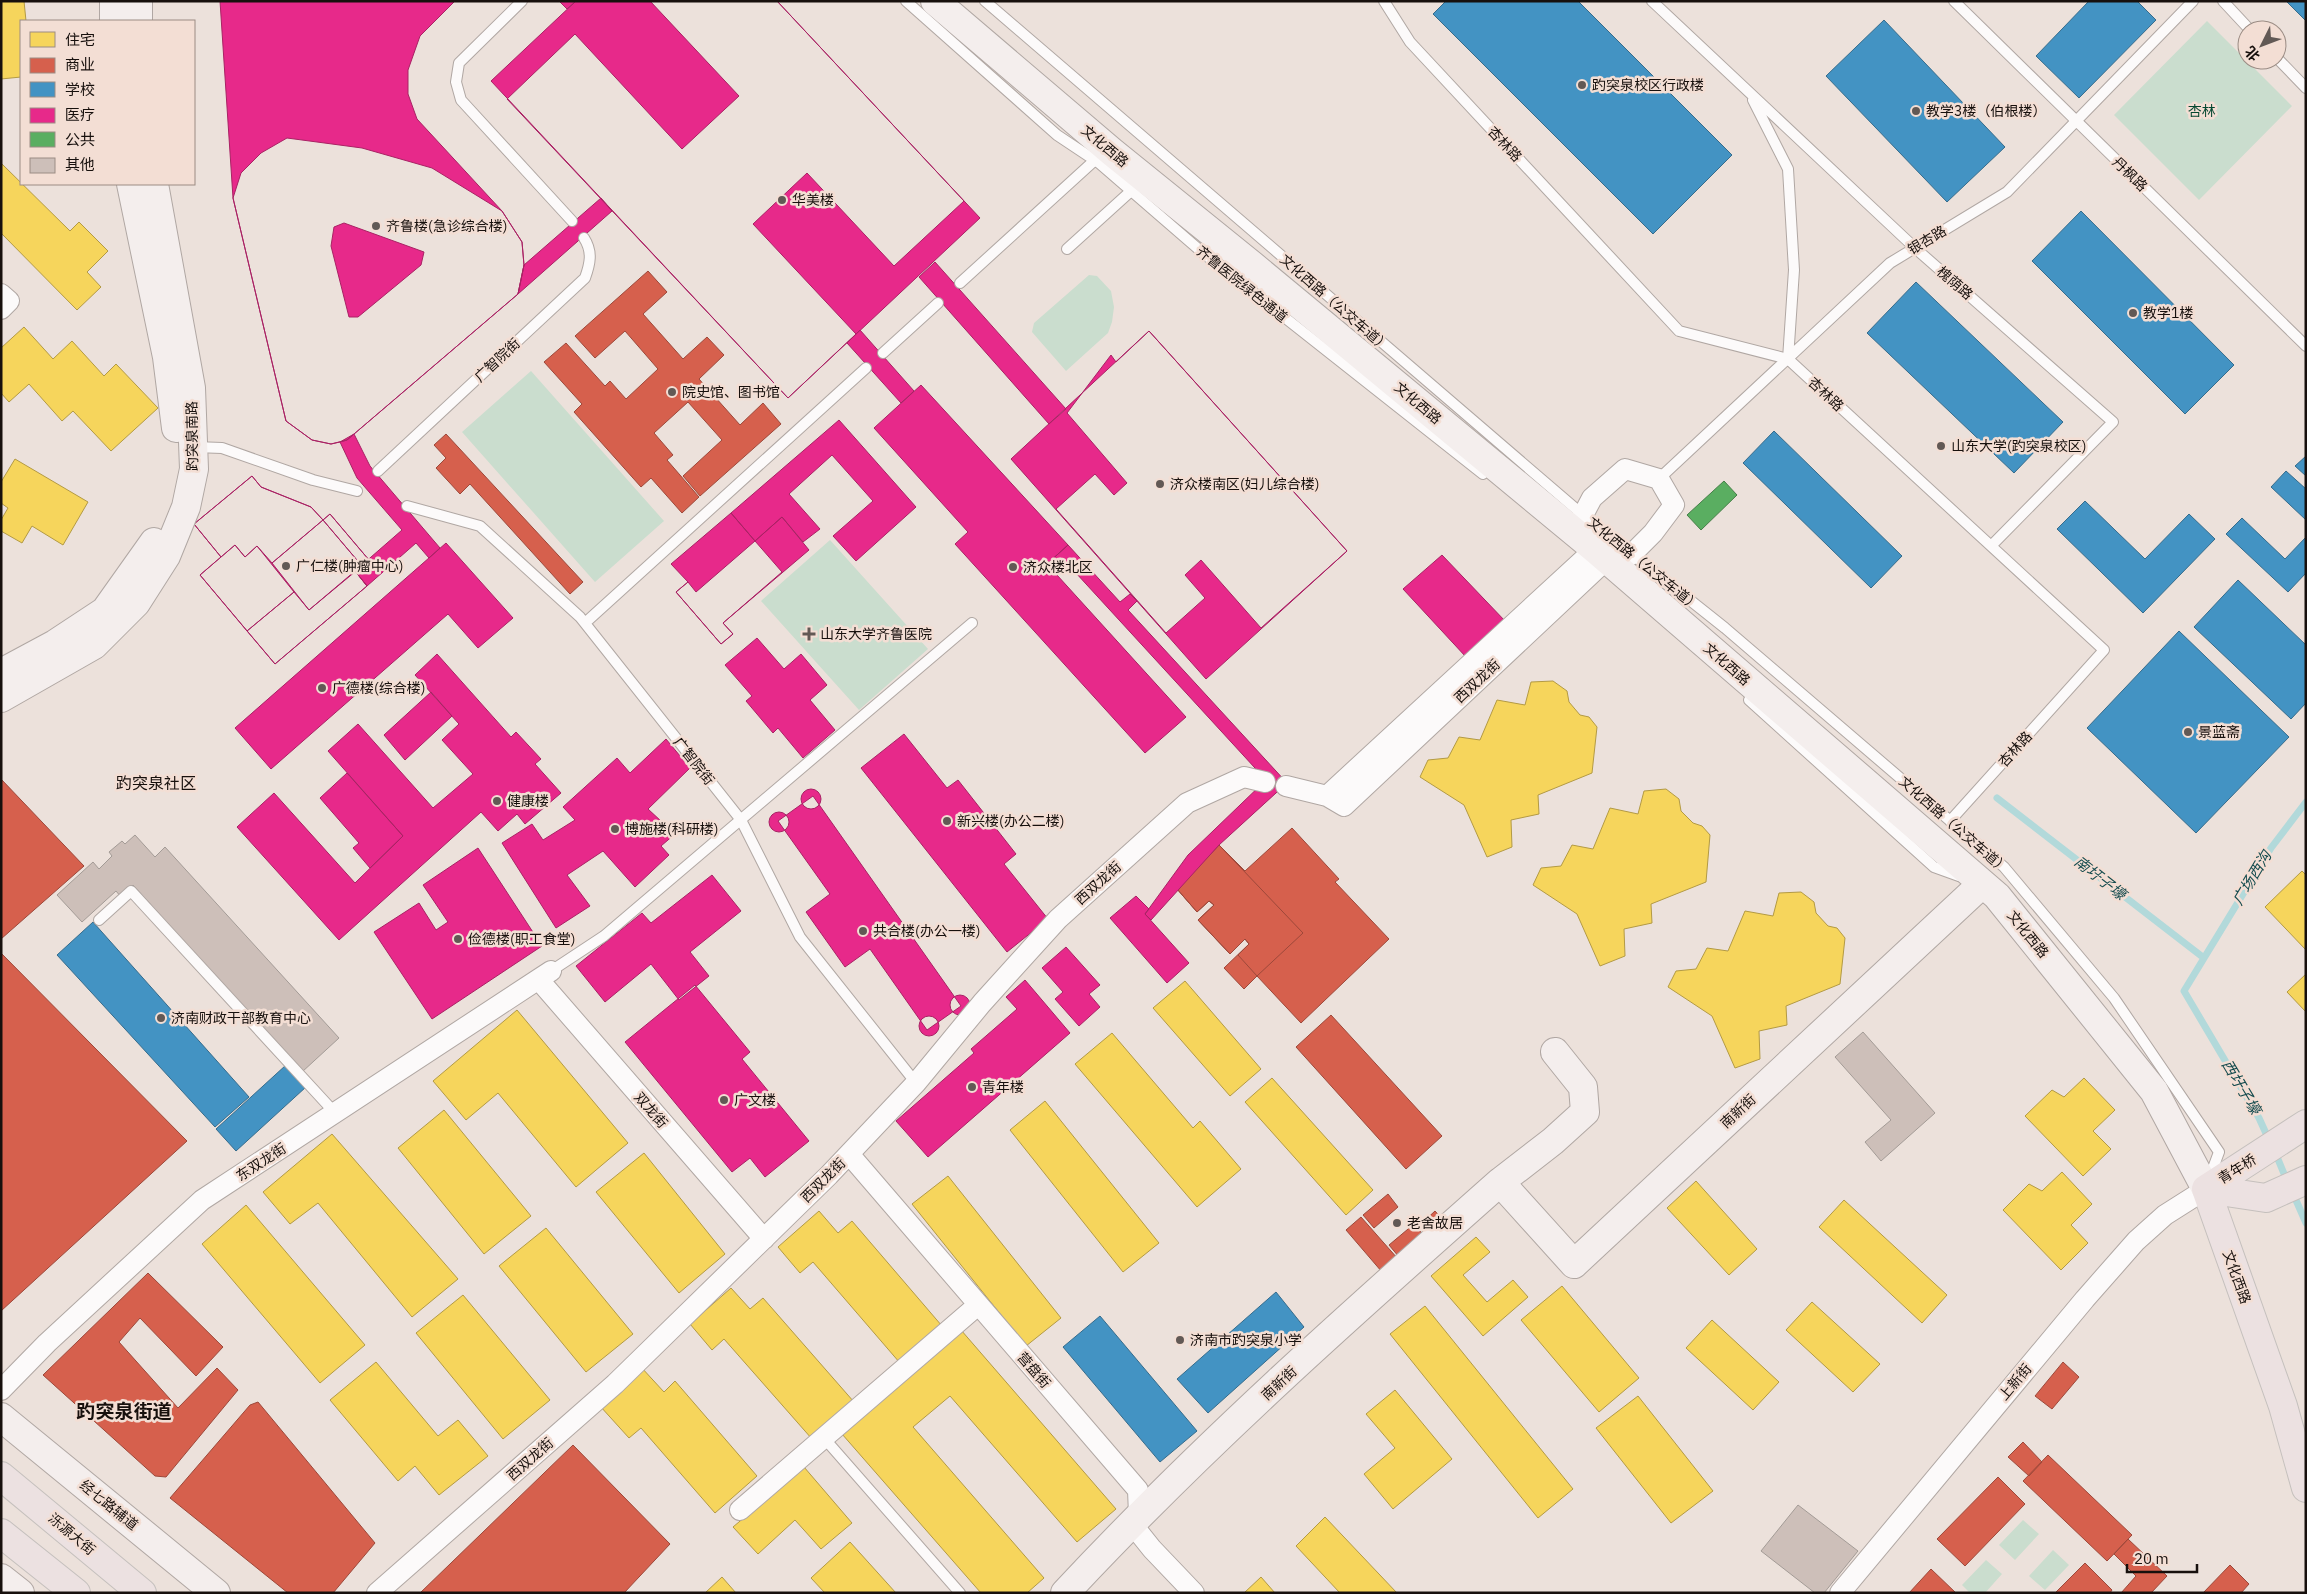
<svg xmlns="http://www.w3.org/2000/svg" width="2307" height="1594" font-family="'IBM Plex Sans','Noto Sans SC',sans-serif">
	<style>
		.green { fill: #caddce }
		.homes { fill: #f6d55c; stroke: #b39a44 }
		.shops { fill: #d6604d; stroke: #9d483a }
		.schools { fill: #4393c3; stroke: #366c8c }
		.health { fill: #e7298a; stroke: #a92264; fill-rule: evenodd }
		.public { fill: #5aae61; stroke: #467f48 }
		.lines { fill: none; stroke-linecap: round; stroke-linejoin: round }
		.stream { stroke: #b2d9da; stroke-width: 7 }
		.building { fill: #cdbfb9; stroke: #a39b96 }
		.lane-casing { stroke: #b0a7a3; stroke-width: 12 }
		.street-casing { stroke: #b0a7a3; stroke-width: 22 }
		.secondary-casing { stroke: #b0a7a3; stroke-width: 30 }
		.primary-casing { stroke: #c5c0bd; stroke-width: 30 }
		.lane { stroke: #fcfafa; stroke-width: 10 }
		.street { stroke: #fcfafa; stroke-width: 20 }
		.secondary { stroke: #f4eeed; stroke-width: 28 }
		.primary { stroke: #ece1e1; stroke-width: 28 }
		.poi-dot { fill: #625955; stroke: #f3ded4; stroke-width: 2 }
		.labels { text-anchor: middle; stroke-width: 5; stroke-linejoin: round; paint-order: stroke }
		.poi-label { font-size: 14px; fill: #17100d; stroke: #f3ded4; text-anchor: start }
		.park-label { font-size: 14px; fill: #054730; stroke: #f3ded4 }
		.street-label { font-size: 14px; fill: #17100d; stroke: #f3ded4 }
		.water-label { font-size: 15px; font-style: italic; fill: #144b4e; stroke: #f3ded4 }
		.quarter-label { font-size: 16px; fill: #17100d; stroke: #f3ded4 }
		.district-label { font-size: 19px; font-weight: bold; fill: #17100d; stroke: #f3ded4 }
	</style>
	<rect width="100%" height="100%" fill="#ece1db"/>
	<path class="green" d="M2207 21 2292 106 2199 200 2114 115Z
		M1089 275 1097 276 1111 291 1114 307 1112 322 1108 333 1066 371 1032 332 1034 323Z
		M531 371 664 521 595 582 462 432Z
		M830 540 928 649 859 710 761 601Z
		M2023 1520 2039 1534 2015 1560 1999 1545Z
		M2053 1550 2069 1565 2045 1590 2029 1576Z
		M1986 1560 2002 1574 1985 1593H1970L1962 1585Z"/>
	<path class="homes" d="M1 1H24L26 21H21V77L1 79Z
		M1 163 70 231 79 222 108 251 87 272 101 287 77 310 1 233Z
		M24 327 53 359 72 341 104 376 116 364 158 408 111 451 73 411 62 421 29 384 9 402 1 393V348Z
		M15 459 88 502 63 545 32 526 22 543 1 531V520L8 508 1 503V482Z
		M1553 681 1567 691 1569 702 1580 715 1589 717 1597 727 1592 773 1538 795 1539 814 1511 820 1512 847 1487 857 1464 805 1420 777 1428 760 1448 758 1459 737 1480 740 1497 700 1525 705 1531 682Z
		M1666 789 1679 799 1681 811 1693 823 1702 826 1710 835 1706 882 1651 904 1652 923 1624 929 1625 956 1600 966 1577 914 1533 885 1541 868 1561 866 1572 845 1593 849 1610 808 1638 814 1644 791Z
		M2302 871 2306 875V950L2265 907Z
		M1801 892 1814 902 1816 913 1828 926 1837 928 1845 938 1840 984 1786 1006 1787 1025 1759 1031 1760 1059 1735 1068 1712 1016 1668 987 1676 971 1696 969 1707 948 1728 951 1745 911 1773 916 1779 893Z
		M2306 974V1012L2287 992Z
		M1185 981 1261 1069 1230 1096 1153 1008Z
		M517 1010 628 1143 576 1187 498 1093 466 1120 433 1081Z
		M1112 1033 1193 1128 1200 1121 1241 1169 1197 1207 1075 1064Z
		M1272 1078 1373 1190 1346 1215 1245 1102Z
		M2084 1078 2115 1110 2093 1131 2111 1149 2083 1176 2025 1116 2052 1090 2064 1097Z
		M1045 1101 1159 1243 1123 1272 1010 1130Z
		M444 1110 531 1216 484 1254 398 1148Z
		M332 1134 458 1279 412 1317 318 1203 290 1224 263 1192Z
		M644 1153 725 1254 679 1293 596 1192Z
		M2062 1172 2092 1204 2071 1225 2088 1243 2061 1270 2003 1210 2029 1184 2042 1191Z
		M948 1176 1061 1318 1026 1346 912 1204Z
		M1696 1181 1757 1249 1729 1275 1667 1208Z
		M1844 1200 1947 1295 1922 1323 1819 1227Z
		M246 1205 365 1345 320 1383 202 1244Z
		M819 1211 838 1233 852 1221 942 1326 900 1363 813 1262 800 1273 778 1247Z
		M546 1228 633 1334 586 1372 499 1266Z
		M1476 1237 1490 1252 1463 1275 1487 1302 1513 1280 1528 1297 1483 1336 1431 1276Z
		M1562 1286 1639 1378 1599 1412 1521 1320Z
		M731 1288 750 1309 763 1298 854 1402 812 1439 724 1339 712 1350 690 1324Z
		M463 1295 550 1400 503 1439 416 1333Z
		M1812 1302 1880 1364 1853 1392 1786 1330Z
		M1425 1306 1573 1489 1538 1518 1390 1334Z
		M1712 1320 1779 1382 1753 1410 1686 1348Z
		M961 1330 1116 1509 1077 1542 950 1396 913 1427 1044 1578 1027 1593H981L842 1434Z
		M376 1362 438 1436 458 1420 488 1456 439 1495 415 1466 398 1481 330 1400Z
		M641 1367 664 1392 675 1381 757 1476 715 1513 641 1428 629 1438 600 1406Z
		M1395 1390 1452 1459 1393 1509 1364 1474 1395 1448 1366 1414Z
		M1638 1396 1713 1491 1671 1523 1596 1428Z
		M804 1467 852 1523 821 1549 795 1520 758 1554 733 1527Z
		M1325 1517 1397 1593H1340L1296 1546Z
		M850 1542 896 1593H825L811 1578Z
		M722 1577 736 1593H705Z
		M1261 1577 1275 1593H1244Z"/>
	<path class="shops" d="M648 271 667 292 643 314 683 359 707 337 724 355 699 379 740 425 763 403 781 424 700 496 683 476 722 440 688 402 654 433 673 455 667 460 699 497 682 513 651 478 641 487 574 412 582 404 544 362 566 343 605 386 610 381 626 399 658 369 625 331 595 358 575 336Z
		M446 434 583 582 570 594 470 484 460 494 436 468 446 458 434 445Z
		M1 779 84 866 1 939Z
		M1292 828 1339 879 1335 882 1389 939 1301 1023 1257 976 1244 989 1224 968 1249 944 1245 939 1230 954 1198 920 1214 905 1209 901 1197 912 1177 889 1219 845 1245 871Z
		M1219 845 1303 933 1257 976 1238 955 1249 944 1245 939 1230 954 1198 920 1214 905 1209 901 1197 912 1177 889Z
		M1 953 187 1141 1 1311Z
		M1331 1015 1442 1136 1406 1169 1296 1047Z
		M1388 1194 1398 1207 1374 1228 1363 1215Z
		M1435 1211 1443 1220 1428 1233 1421 1224Z
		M1361 1217 1398 1259 1382 1272 1346 1230Z
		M1414 1224 1424 1236 1399 1257 1389 1245Z
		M148 1273 223 1347 196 1376 140 1318 119 1342 178 1408 217 1368 238 1390 166 1477 155 1476 43 1375Z
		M2063 1362 2079 1377 2052 1409 2035 1396Z
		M258 1402 375 1543 333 1593H288L170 1498 250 1405Z
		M2023 1442 2042 1462 2029 1476 2008 1457Z
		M573 1445 670 1544 624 1593H420Z
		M2048 1455 2132 1535 2107 1561 2023 1481Z
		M1998 1477 2025 1504 1965 1566 1937 1539Z
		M2128 1539 2167 1576 2151 1593H2121L2136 1576 2114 1554Z
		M2085 1563 2112 1590 2110 1593H2055Z
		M2230 1565 2249 1584 2241 1593H2203Z
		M1931 1569 1956 1593H1909Z"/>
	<path class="schools" d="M1446 1H1578L1732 155 1653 234 1433 14Z
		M2089 1H2137L2156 20 2079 98 2036 56Z
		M2286 1H2306V21Z
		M1884 20 2005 147 1947 202 1826 76Z
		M2081 211 2234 365 2185 414 2032 261Z
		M1916 282 2063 422 2014 473 1867 333Z
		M1774 431 1902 556 1871 588 1743 463Z
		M2306 456V476L2295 466Z
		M2286 471 2306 489V520L2271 487Z
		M2085 501 2145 559 2189 514 2215 539 2143 613 2057 529Z
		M2242 518 2285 559 2306 537V573L2288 592 2226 534Z
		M2238 580 2306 645V703L2291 719 2194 627Z
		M2179 631 2289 737 2196 833 2087 728Z
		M93 922 249 1097 215 1127 57 955Z
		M286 1065 306 1087 236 1151 216 1129Z
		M1276 1292 1304 1327 1208 1413 1177 1379Z
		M1100 1316 1197 1431 1160 1462 1063 1347Z"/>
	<path class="health" d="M220 1H455L420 36 408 70V94L417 119 502 211 522 242 524 265 518 294 347 440 340 442 331 444 312 440 286 421 233 198Z
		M559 1H576L567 9Z
		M576 1H777L980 218 788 398 491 81Z
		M650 1H777L964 201 894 266 807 173 753 224 856 334 788 398 507 99 575 34 682 149 739 96Z
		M287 138 362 148 432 168 502 211 522 242 524 265 518 294 347 440 331 444 312 440 286 421 233 198 241 173 261 153ZM344 223 424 252 421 265 358 317H349L331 246 334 227Z
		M601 198 612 211 518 294 524 265Z
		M935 262 1066 409 1049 424 919 277Z
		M860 330 914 391 901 403 847 343Z
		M1149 331 1347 551 1261 628 1201 560 1185 575 1205 598 1166 633 1056 509 1095 474 1114 495 1127 483 1067 413 1111 355 1116 362Z
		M1149 331 1347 551 1206 679 1011 459Z
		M921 385 1068 545 1047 564 1186 717 1145 753 955 544 968 532 874 428Z
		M839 420 916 507 856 561 833 536 873 501 832 455 789 494 820 529 803 542 782 517 755 541 731 513Z
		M354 434 370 466 440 548 429 558 416 543 367 586 355 571 402 530 357 478 340 442Z
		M252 476 261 487 311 507 323 520 272 563 257 546 245 557 235 545 221 557 194 524Z
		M252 476 261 487 311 507 323 520 330 514 369 560 355 571 367 586 275 664 200 575 221 557 194 524Z
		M731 513 755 541 782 517 809 550 723 623 733 634 721 644 676 592 688 582 671 564Z
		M330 514 369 560 362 566 323 520Z
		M323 520 362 566 309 610 272 563Z
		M755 541 782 572 723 623 733 634 721 644 676 592 688 582 696 592Z
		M446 543 513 618 478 648 448 614 271 769 235 728Z
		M235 545 245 557 257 546 294 592 247 631 200 575Z
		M1068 545 1120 602 1130 594 1137 601 1128 610 1287 783 1219 845 1151 920 1145 914 1188 855 1266 780 1064 560 1053 570 1047 564Z
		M1442 555 1506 622 1466 657 1403 589Z
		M355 571 367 586 275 664 247 631 294 592 309 610Z
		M757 638 784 669 801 654 827 685 810 700 835 730 803 758 778 728 773 733 746 701 752 696 725 665Z
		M437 654 511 737 516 732 541 759 535 764 561 793 525 824 517 814 498 831 481 812 339 940 237 827 274 793 355 883 403 836 328 751 358 724 433 808 473 774 442 740 459 724 415 675Z
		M431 692 452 716 405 760 384 735Z
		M904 734 947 788 958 780 1016 854 1004 864 1048 919 1007 952 861 768Z
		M666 739 690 768 648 809 675 834 661 846 669 855 635 887 603 851 567 875 590 906 556 928 502 843 532 824 543 840 575 820 563 807 617 758 630 773Z
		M347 773 403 836 370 868 353 848 359 843 320 798Z
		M801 799a10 10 0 1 1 20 0a10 10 0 1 1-20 0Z
		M813 796 961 1006 927 1030 870 949 845 967 806 912 830 894 778 821Z
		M769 822a10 10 0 1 1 20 0a10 10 0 1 1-20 0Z
		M478 848 542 946 432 1019 374 932 419 903 436 930 448 922 423 885Z
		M712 875 741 911 690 952 709 976 679 1000 651 964 605 1002 576 966 642 913 651 923Z
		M1136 896 1149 909 1145 914 1189 963 1167 983 1110 918Z
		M1066 947 1100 985 1089 994 1100 1007 1079 1026 1055 999 1063 992 1042 968Z
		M1025 980 1070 1033 928 1157 896 1121 974 1053 971 1049 1017 1009 1006 997Z
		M695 985 750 1052 742 1059 809 1141 765 1177 750 1158 732 1172 625 1042Z
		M950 1005a10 10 0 1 1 20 0a10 10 0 1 1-20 0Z
		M919 1026a10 10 0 1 1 20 0a10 10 0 1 1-20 0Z"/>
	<path class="public" d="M1724 481 1737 495 1701 530 1687 515Z"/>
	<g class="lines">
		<path class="stream" d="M1997 798 2204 958
			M2269 1140 2259 1118 2184 991 2271 848 2306 802
			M2275 1152 2287 1181
			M2292 1191 2306 1223"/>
	</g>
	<path class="building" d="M135 835 155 857 165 847 339 1038 302 1072 133 885 121 897 116 891 82 922 57 895 93 862 99 869 112 856 109 852 122 841 125 844Z
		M1863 1032 1935 1113 1881 1161 1865 1142 1891 1120 1835 1057Z
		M1798 1505 1858 1551 1824 1593H1815L1761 1551Z"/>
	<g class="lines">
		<g class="lane-casing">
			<path id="lane" d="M522 1 459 63 456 82 461 100 572 221
				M906 1 1057 135 1099 163 1203 253 1483 474
				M985 1 1583 515 1725 628 2004 867 2114 998 2219 1152 2209 1179
				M1384 1 1410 42 1679 331 1788 359 2104 650 1950 821
				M1652 1 1915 248 2113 422 1991 546
				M1954 1 2306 346
				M2223 1 2250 30
				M2277 58 2306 88
				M1753 100 1788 169 1794 270 1788 359
				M1067 249 1131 191
				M960 283 1095 160
				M883 353 938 303
				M195 447 222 448 313 480 357 491
				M378 471 585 278C590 264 593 252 584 238
				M1662 476 1890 263 2007 192 2193 1
				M407 506 480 526 580 617 741 820 800 937 916 1083
				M585 623 866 368
				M1749 700 1934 867 1959 876
				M99 920 131 891 336 1114
				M551 971 604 936 972 623
				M824 1438 960 1593"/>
		</g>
		<g class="street-casing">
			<path id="street" d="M1 294 9 301 1 309
				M1286 786 1327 796 1344 806 1606 560 1631 555 1653 533 1674 505 1659 479 1625 469 1592 498 1583 515 1595 549 1327 796
				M539 980 764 1239
				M849 1154 1138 1490 1139 1514 1136 1529 1152 1549 1194 1593
				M1 1390 47 1343 202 1200 551 971
				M740 1510 978 1305
				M377 1593 615 1384 829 1175 916 1083 982 1003 1058 919 1187 803 1244 777 1265 782
				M1840 1593 2085 1299 2136 1241 2165 1215 2206 1189"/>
		</g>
		<g class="secondary-casing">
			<path id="secondary" d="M935 1 1112 152 1253 266 1595 549 1997 896 2154 1091 2206 1189
				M114 21V1
				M138 21V1
				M131 184 167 357 176 428
				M1 673 55 644 105 611 154 542
				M1 698 94 645 136 603 166 556 186 507 194 469 191 388 154 184
				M1555 1052 1583 1087 1585 1112 1553 1141 1500 1182 1574 1264 1982 884
				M1 1417 216 1593
				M1 1578 20 1593
				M1065 1593C1201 1447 1351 1314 1500 1182"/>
		</g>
		<g class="primary-casing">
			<path id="primary" d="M2206 1189 2283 1406 2306 1488
				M2206 1189 2306 1124
				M2206 1189 2266 1198 2306 1180
				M1 1476 142 1593
				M1 1533 76 1593"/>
		</g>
		<use href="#lane" class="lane"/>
		<use href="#street" class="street"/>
		<use href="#secondary" class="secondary"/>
		<use href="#primary" class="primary"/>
	</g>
	<g class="poi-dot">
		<circle cx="1582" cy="85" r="5"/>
		<circle cx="1916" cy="111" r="5"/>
		<circle cx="782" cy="200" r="5"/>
		<circle cx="376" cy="226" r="5"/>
		<circle cx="2133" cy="313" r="5"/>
		<circle cx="672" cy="392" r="5"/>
		<circle cx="1941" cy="446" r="5"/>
		<circle cx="1160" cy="484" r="5"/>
		<circle cx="286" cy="566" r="5"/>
		<circle cx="1013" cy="567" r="5"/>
		<path d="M806.5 626.5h5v5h5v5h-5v5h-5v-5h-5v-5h5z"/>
		<circle cx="322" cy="688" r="5"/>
		<circle cx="2188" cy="732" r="5"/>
		<circle cx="497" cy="801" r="5"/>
		<circle cx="947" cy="821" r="5"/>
		<circle cx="615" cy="829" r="5"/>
		<circle cx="863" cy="931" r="5"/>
		<circle cx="458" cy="939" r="5"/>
		<circle cx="161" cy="1018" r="5"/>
		<circle cx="972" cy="1087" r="5"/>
		<circle cx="724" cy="1100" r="5"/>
		<circle cx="1397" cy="1223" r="5"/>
		<circle cx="1180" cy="1340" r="5"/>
	</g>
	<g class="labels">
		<g class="poi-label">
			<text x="1592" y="90">趵突泉校区行政楼</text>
			<text x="1926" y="116">教学3楼（伯根楼）</text>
			<text x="792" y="205">华美楼</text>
			<text x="386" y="231">齐鲁楼(急诊综合楼)</text>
			<text x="2143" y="318">教学1楼</text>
			<text x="682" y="397">院史馆、图书馆</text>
			<text x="1951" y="451">山东大学(趵突泉校区)</text>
			<text x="1170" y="489">济众楼南区(妇儿综合楼)</text>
			<text x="296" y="571">广仁楼(肿瘤中心)</text>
			<text x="1023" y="572">济众楼北区</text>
			<text x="820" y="639">山东大学齐鲁医院</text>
			<text x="332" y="693">广德楼(综合楼)</text>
			<text x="2198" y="737">景蓝斋</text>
			<text x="507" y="806">健康楼</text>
			<text x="957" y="826">新兴楼(办公二楼)</text>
			<text x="625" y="834">博施楼(科研楼)</text>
			<text x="873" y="936">共合楼(办公一楼)</text>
			<text x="468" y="944">俭德楼(职工食堂)</text>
			<text x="171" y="1023">济南财政干部教育中心</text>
			<text x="982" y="1092">青年楼</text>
			<text x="734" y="1105">广文楼</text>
			<text x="1407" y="1228">老舍故居</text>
			<text x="1190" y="1345">济南市趵突泉小学</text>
		</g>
		<g class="park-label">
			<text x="2202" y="116">杏林</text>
		</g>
		<g class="street-label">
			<text transform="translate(1505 144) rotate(47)" y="5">杏林路</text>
			<text transform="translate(1105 146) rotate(40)" y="5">文化西路</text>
			<text transform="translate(2130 174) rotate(44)" y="5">丹枫路</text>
			<text transform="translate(1927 240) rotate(-31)" y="5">银杏路</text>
			<text transform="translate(1955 283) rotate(41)" y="5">槐荫路</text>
			<text transform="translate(1242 284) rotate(39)" y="5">齐鲁医院绿色通道</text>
			<text transform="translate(1335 303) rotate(41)" y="5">文化西路（公交车道）</text>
			<text transform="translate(497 360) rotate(-43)" y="5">广智院街</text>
			<text transform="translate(1826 394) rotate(43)" y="5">杏林路</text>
			<text transform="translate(1418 403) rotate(40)" y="5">文化西路</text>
			<text transform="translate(192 436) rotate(-91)" y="5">趵突泉南路</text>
			<text transform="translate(1644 564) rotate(39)" y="5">文化西路（公交车道）</text>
			<text transform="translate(1727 664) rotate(41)" y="5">文化西路</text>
			<text transform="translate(1477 681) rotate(-43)" y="5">西双龙街</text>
			<text transform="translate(2015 749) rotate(-48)" y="5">杏林路</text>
			<text transform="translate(694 761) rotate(52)" y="5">广智院街</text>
			<text transform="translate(1954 825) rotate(41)" y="5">文化西路（公交车道）</text>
			<text transform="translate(1098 883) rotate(-42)" y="5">西双龙街</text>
			<text transform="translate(2028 934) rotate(51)" y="5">文化西路</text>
			<text transform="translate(651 1110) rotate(49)" y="5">双龙街</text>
			<text transform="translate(1738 1111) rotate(-43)" y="5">南新街</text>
			<text transform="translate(261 1162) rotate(-33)" y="5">东双龙街</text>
			<text transform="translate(2237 1169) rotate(-32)" y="5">青年桥</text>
			<text transform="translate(823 1180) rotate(-45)" y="5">西双龙街</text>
			<text transform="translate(2237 1277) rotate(70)" y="5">文化西路</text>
			<text transform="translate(1034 1370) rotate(49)" y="5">营盘街</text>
			<text transform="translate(2015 1382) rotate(-50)" y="5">上新街</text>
			<text transform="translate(1279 1383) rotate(-43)" y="5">南新街</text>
			<text transform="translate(530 1459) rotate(-41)" y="5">西双龙街</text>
			<text transform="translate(109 1505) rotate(39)" y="5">经七路辅道</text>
			<text transform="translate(72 1534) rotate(40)" y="5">泺源大街</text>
		</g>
		<g class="water-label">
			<text transform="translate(2100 878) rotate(38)" y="5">南圩子壕</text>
			<text transform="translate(2252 878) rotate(-59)" y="5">广场西沟</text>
			<text transform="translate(2241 1087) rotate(59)" y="5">西圩子壕</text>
		</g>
		<g class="quarter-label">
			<text x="156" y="789">趵突泉社区</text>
		</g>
		<g class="district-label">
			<text x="124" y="1418">趵突泉街道</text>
		</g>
	</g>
	<rect width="2307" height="1594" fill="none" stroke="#17100d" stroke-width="5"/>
	<rect x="20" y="20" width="175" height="165" fill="#f3ded4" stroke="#9b8c84"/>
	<rect x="30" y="32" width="25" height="15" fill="#f6d55c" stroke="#9b8c84"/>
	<text x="65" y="45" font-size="15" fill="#17100d">住宅</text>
	<rect x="30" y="58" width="25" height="15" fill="#d6604d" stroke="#9b8c84"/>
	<text x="65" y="70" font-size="15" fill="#17100d">商业</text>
	<rect x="30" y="82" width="25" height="15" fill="#4393c3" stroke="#9b8c84"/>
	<text x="65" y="95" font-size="15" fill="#17100d">学校</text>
	<rect x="30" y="108" width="25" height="15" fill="#e7298a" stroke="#9b8c84"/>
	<text x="65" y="120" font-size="15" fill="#17100d">医疗</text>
	<rect x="30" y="132" width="25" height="15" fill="#5aae61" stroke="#9b8c84"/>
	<text x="65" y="145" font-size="15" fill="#17100d">公共</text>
	<rect x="30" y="158" width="25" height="15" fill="#cdbfb9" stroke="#9b8c84"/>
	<text x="65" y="170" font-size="15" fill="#17100d">其他</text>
	<g transform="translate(2262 45) rotate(228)"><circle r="24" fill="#f3ded4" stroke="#9b8c84"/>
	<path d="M0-4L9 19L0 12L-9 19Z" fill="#625955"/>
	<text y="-8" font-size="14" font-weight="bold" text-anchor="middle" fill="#17100d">北</text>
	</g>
	<path d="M2127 1564v8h70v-8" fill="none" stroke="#17100d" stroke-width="2.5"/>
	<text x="2134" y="1564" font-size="15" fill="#17100d" stroke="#f3ded4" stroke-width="4" paint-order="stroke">20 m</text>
</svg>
